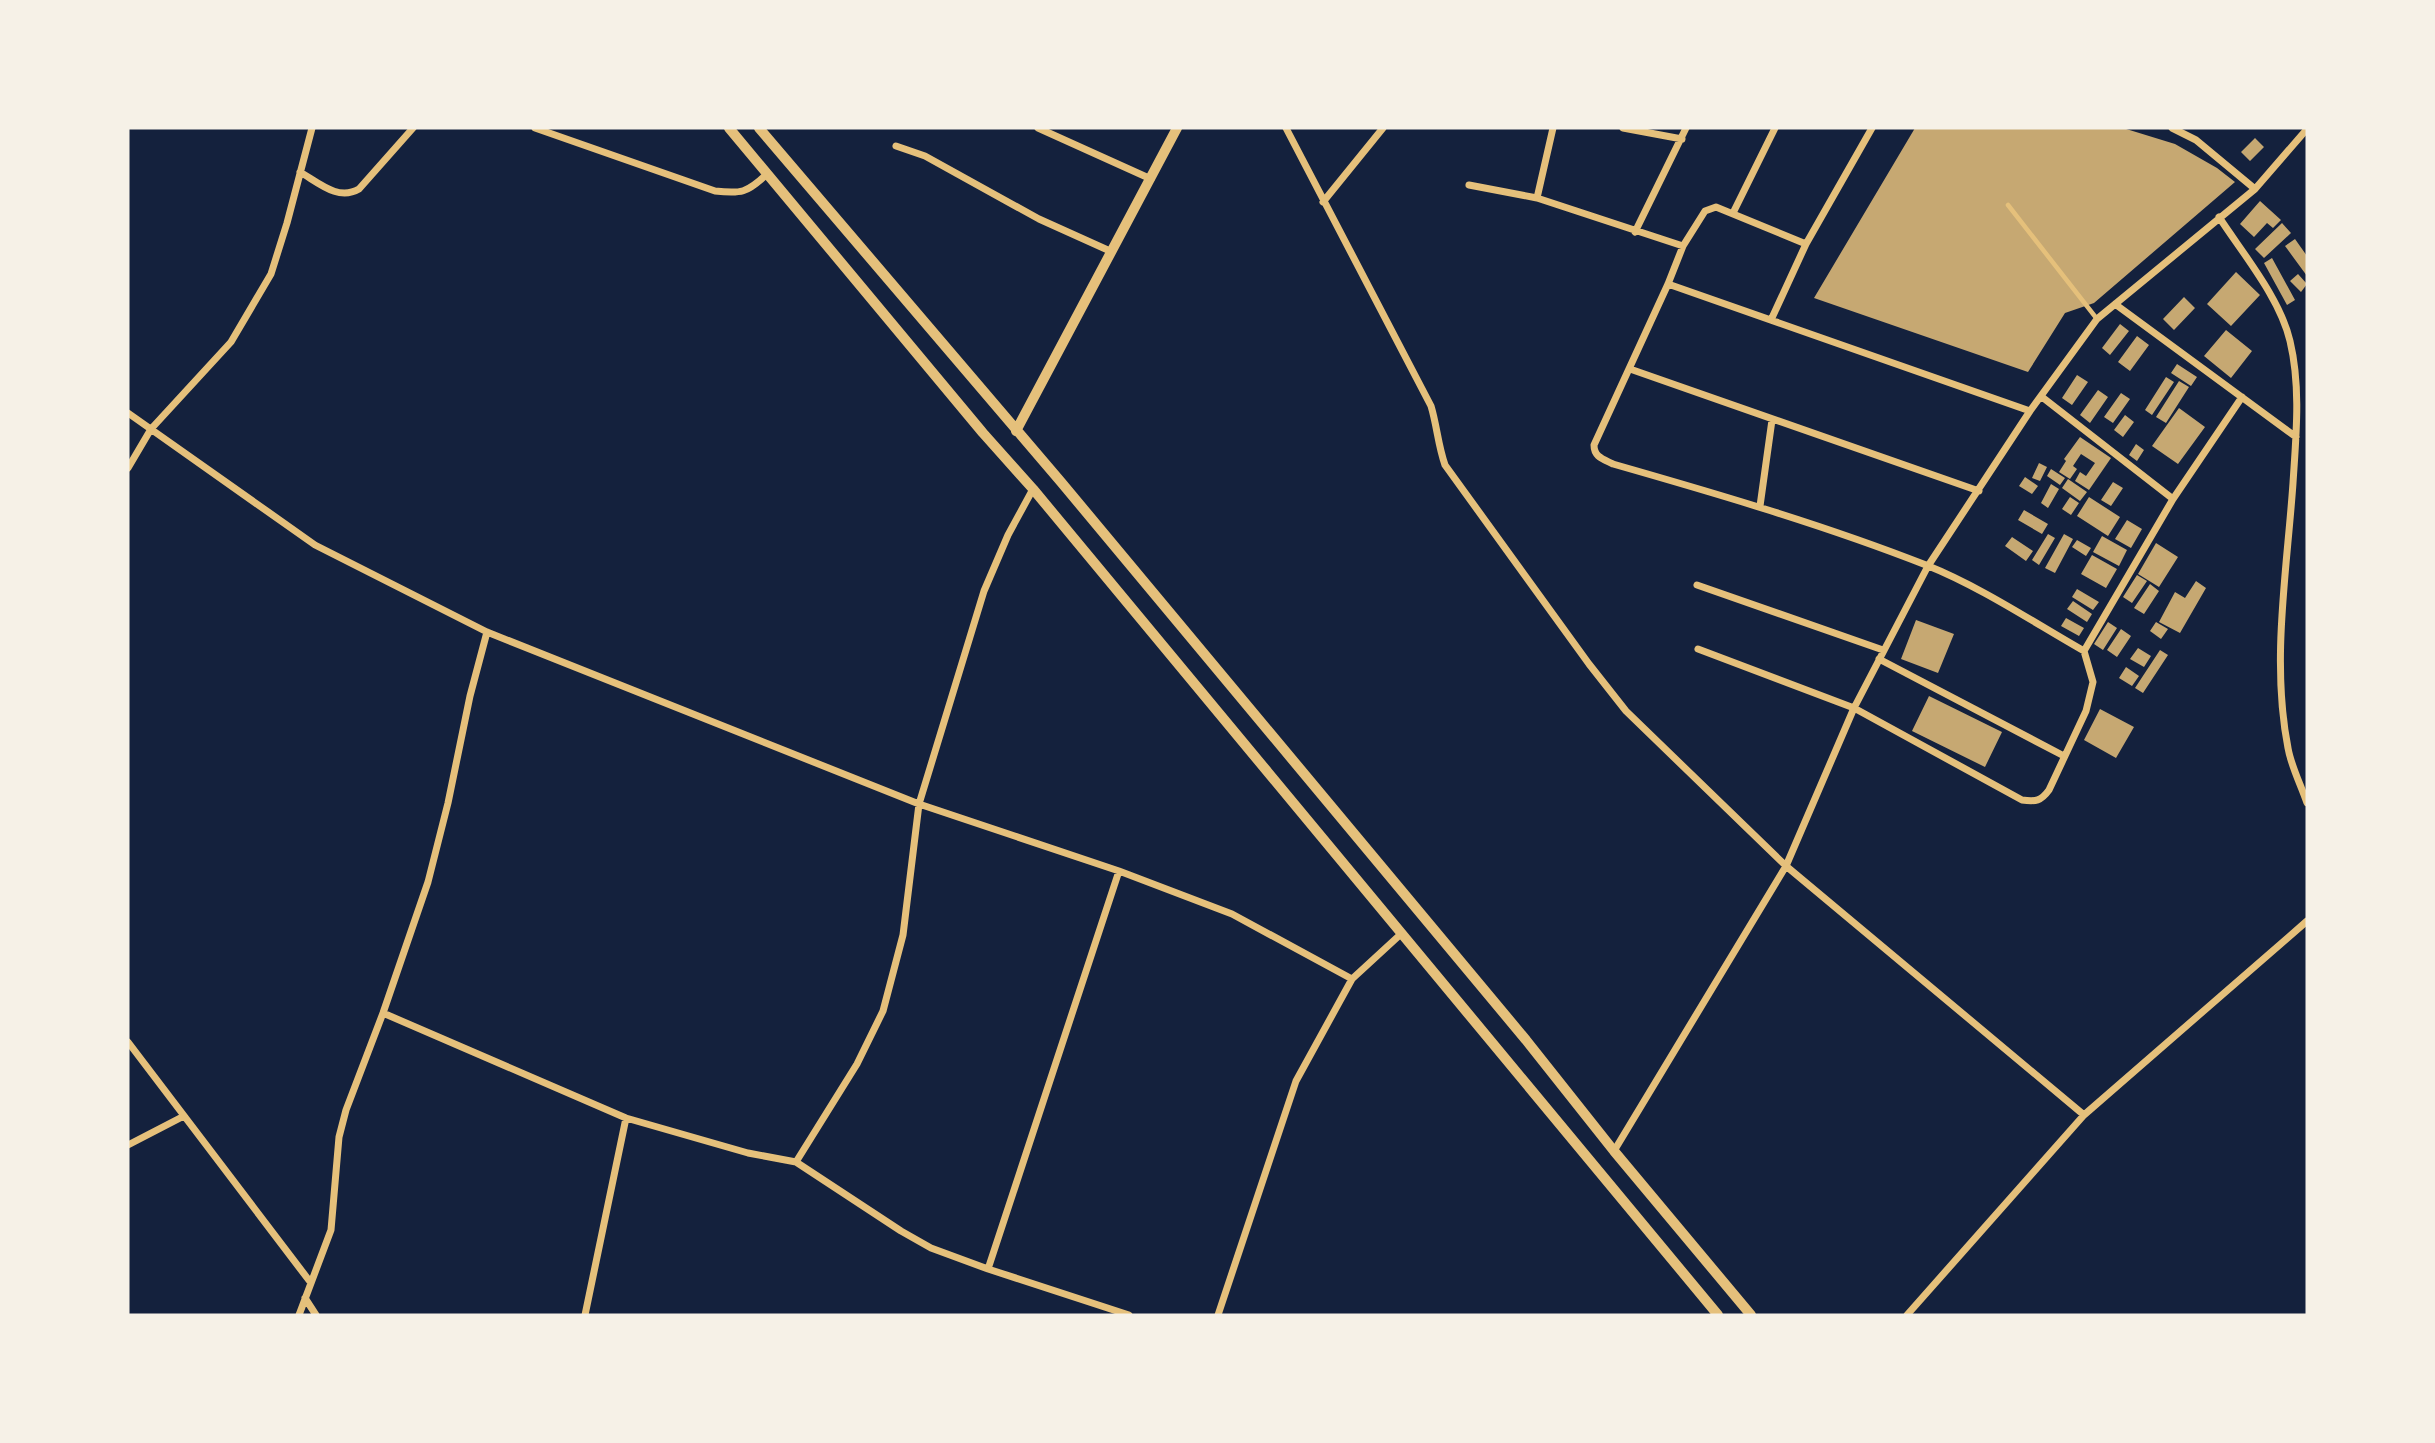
<svg xmlns="http://www.w3.org/2000/svg" width="2435" height="1443" font-family="Jost,sans-serif">
	<style>
		.building { fill: #c6a872 }
		.lines { fill: none; stroke-linecap: round; stroke-linejoin: round }
		.service { stroke: #e5c07b; stroke-width: 4.5 }
		.minor { stroke: #e5c07b; stroke-width: 7 }
		.tertiary { stroke: #e5c07b; stroke-width: 10 }
	</style>
	<rect width="100%" height="100%" fill="#14213d"/>
	<path class="building" d="M1915 128H2123L2175 144 2217 168 2235 182 2094 303 2065 313 2028 372 1814 298Z
		M2255 138 2264 147 2250 161 2241 152Z
		M2260 201 2281 220 2273 228 2267 223 2254 237 2240 224Z
		M2282 223 2291 233 2264 258 2255 249Z
		M2295 239 2307 256V276L2285 246Z
		M2272 258 2295 300 2287 305 2264 263Z
		M2236 272 2260 295 2231 326 2207 304Z
		M2298 274 2307 284 2301 292 2290 281Z
		M2184 297 2195 308 2174 330 2163 319Z
		M2120 324 2129 331 2110 355 2102 348Z
		M2226 330 2252 351 2231 378 2204 356Z
		M2137 336 2149 345 2130 371 2118 362Z
		M2177 364 2197 377 2191 386 2171 373Z
		M2077 375 2088 382 2072 405 2062 398Z
		M2166 377 2174 382 2152 415 2145 410Z
		M2179 381 2189 387 2166 423 2156 417Z
		M2098 390 2108 397 2090 423 2080 415Z
		M2121 393 2130 399 2113 423 2104 417Z
		M2179 408 2205 427 2178 464 2152 446Z
		M2125 415 2134 422 2123 437 2114 430Z
		M2080 437 2111 458 2089 490 2075 481 2080 472 2086 476 2095 463 2081 454 2073 466 2077 469 2070 479 2059 472 2066 461 2064 459Z
		M2136 444 2144 450 2137 461 2129 455Z
		M2039 463 2047 467 2040 481 2032 478Z
		M2051 469 2065 478 2060 485 2047 476Z
		M2025 477 2038 486 2032 494 2019 486Z
		M2068 479 2087 492 2080 501 2062 488Z
		M2113 482 2123 488 2111 506 2101 500Z
		M2051 484 2059 489 2048 508 2041 503Z
		M2070 497 2079 503 2071 515 2062 509Z
		M2089 497 2120 517 2108 536 2077 516Z
		M2024 510 2048 524 2042 534 2018 520Z
		M2127 520 2142 529 2131 548 2115 539Z
		M2048 534 2055 538 2039 565 2032 560Z
		M2064 534 2073 539 2055 573 2045 568Z
		M2102 536 2127 550 2119 566 2093 552Z
		M2012 537 2033 551 2026 561 2005 546Z
		M2077 540 2091 548 2086 556 2072 547Z
		M2156 543 2178 557 2159 587 2138 574Z
		M2092 555 2117 569 2106 588 2081 574Z
		M2137 575 2147 581 2132 603 2123 597Z
		M2196 581 2206 588 2180 633 2159 622 2175 592 2185 598Z
		M2150 584 2159 591 2144 614 2134 608Z
		M2077 589 2099 602 2093 610 2072 597Z
		M2073 601 2092 614 2087 622 2067 609Z
		M2066 618 2084 628 2079 636 2061 626Z
		M1916 620 1954 634 1938 673 1901 659Z
		M2108 622 2117 628 2103 650 2094 644Z
		M2156 622 2168 629 2161 639 2150 631Z
		M2121 629 2131 636 2117 657 2107 650Z
		M2138 648 2151 656 2144 667 2130 659Z
		M2160 650 2168 655 2143 693 2135 688Z
		M2126 667 2139 676 2132 686 2119 678Z
		M1929 696 2002 732 1985 767 1912 731Z
		M2100 709 2134 727 2116 758 2084 740Z"/>
	<g class="lines">
		<path class="service" d="M2008 205 2097 319"/>
		<path class="minor" d="M535 128 715 191C741 194 747 193 767 174
			M1038 128 1151 179
			M1286 128 1431 406C1437 426 1438 445 1445 465L1589 664 1626 711 1786 866 2084 1115
			M1623 128 1682 139
			M2172 128 2196 140 2255 189
			M896 146 925 156 1039 219 1110 251
			M300 172C319 183 338 201 359 189L413 128
			M1469 185 1537 198 1683 246
			M1537 198 1553 128
			M1323 202 1383 128
			M1733 213 1775 128
			M2219 217C2243 254 2280 298 2290 341 2301 387 2296 436 2293 483 2287 570 2271 662 2288 748 2291 766 2301 785 2307 803
			M1635 232 1686 128
			M1668 284 2030 411
			M2115 304 2296 437
			M1771 320 1806 244 1872 128
			M1630 369 1979 491
			M2042 397 2173 499
			M128 413 315 545 487 632 919 804 1119 871 1232 914 1352 979 1402 933
			M128 468 151 429 231 342 271 274 287 223 312 128
			M1760 506 1772 420
			M1697 585 1883 650
			M1698 649 1854 708 2022 800C2036 802 2041 801 2049 790L2086 711 2093 682 2084 651C2033 622 1981 587 1926 565 1824 525 1718 494 1613 464 1603 459 1594 457 1594 445L1668 284 1683 246 1705 211 1716 207 1806 244
			M2084 651 2173 499 2242 397
			M1879 659 2064 756
			M383 1013 626 1118 748 1153 796 1162 901 1231 931 1248 988 1269 1129 1315
			M128 1042 311 1283
			M128 1145 184 1116
			M1614 1151 1786 866 1854 708 1928 566 2030 411 2097 319 2255 189 2307 129
			M796 1162 857 1064 883 1011 903 935 919 804 984 591 1008 535 1033 489
			M988 1269 1119 871
			M305 1298 316 1315
			M299 1315 331 1230 339 1137 346 1110 383 1013 428 882 448 803 470 696 487 632
			M585 1315 626 1118
			M1218 1315 1296 1081 1352 979
			M1907 1315 2084 1115 2307 921"/>
		<path class="tertiary" d="M729 128 983 433 1033 489 1718 1315
			M759 128 1061 482 1526 1040 1614 1151 1751 1315
			M1016 431 1177 128"/>
	</g>
	<rect width="2435" height="1443" fill="none" stroke="#f6f1e7" stroke-width="259"/>
</svg>
